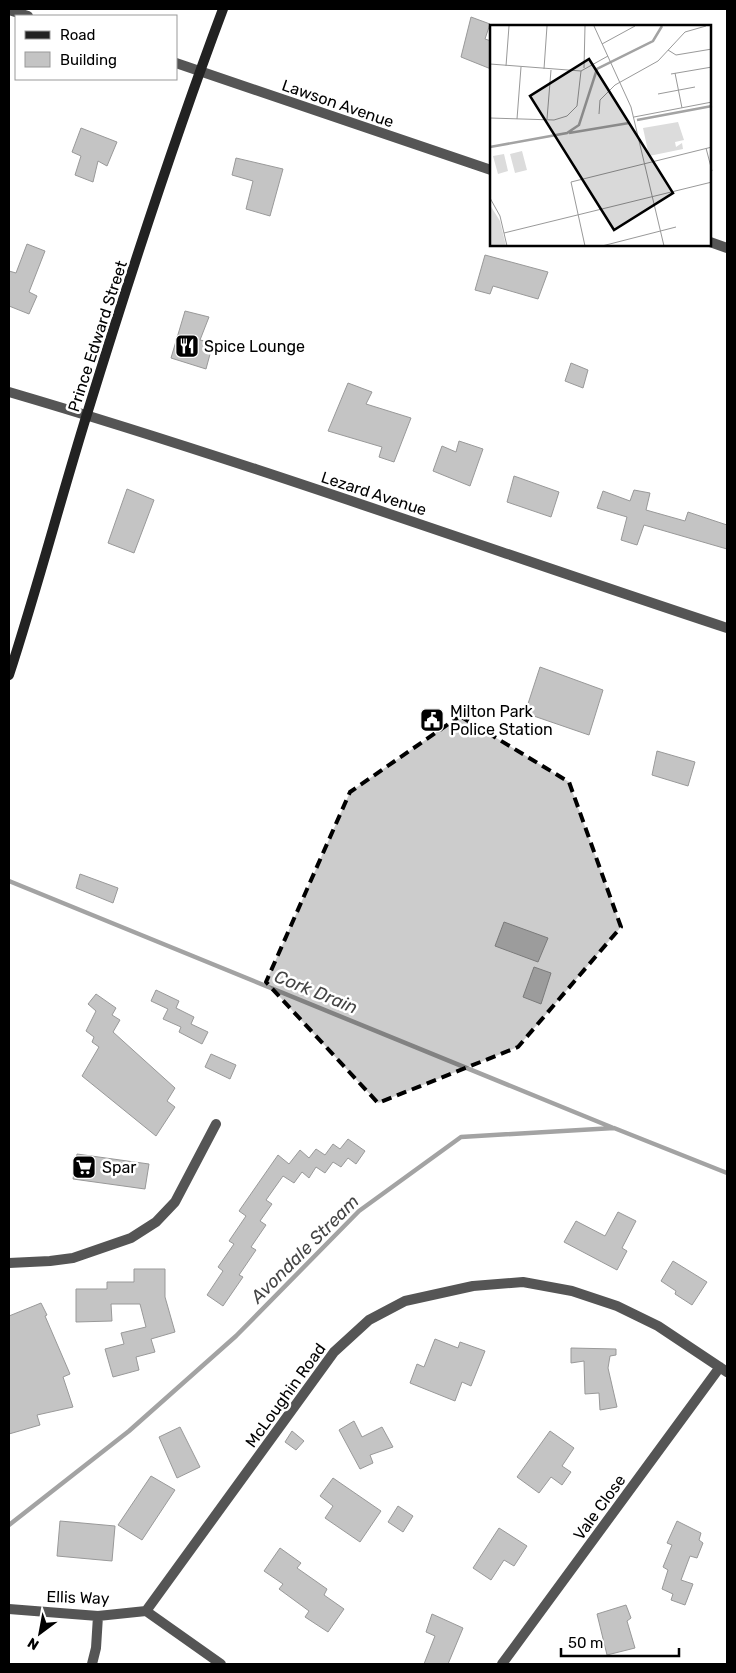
<svg xmlns="http://www.w3.org/2000/svg" width="736" height="1673" font-family="Rubik,sans-serif">
	<style>
		.lines { fill: none; stroke-linecap: round; stroke-linejoin: round }
		.stream { stroke: #a3a3a3; stroke-width: 4.5 }
		.building { fill: #c4c4c4; stroke: #999 }
		.minor { stroke: #555; stroke-width: 10 }
		.secondary { stroke: #222; stroke-width: 10 }
		.marked { fill: #000; fill-opacity: 0.2; stroke: #000; stroke-width: 4; stroke-dasharray: 10 6; stroke-linejoin: round }
		.labels { text-anchor: middle; stroke-width: 5; stroke-linejoin: round; paint-order: stroke }
		.street-label { font-size: 16px; fill: #000; stroke: #fff }
		.poi-label { font-size: 16px; fill: #000; stroke: #fff; text-anchor: start }
		.water-label { font-size: 18px; font-style: italic; fill: #444; stroke: #fff }
		.inset-river { fill: none; stroke: #a3a3a3; stroke-width: 2.5 }
		.inset-road { fill: none; stroke: #999; stroke-width: 1 }
		.view { fill: #000; fill-opacity: 0.15; stroke: #000; stroke-width: 2.5 }
		.inset-edge { fill: none; stroke: #000; stroke-width: 2.5 }
	</style>
	<rect width="100%" height="100%" fill="#fff"/>
	<g class="lines">
		<path class="stream" d="M9 881 611 1127
			M9 1525 129 1431 236 1336 359 1211 461 1137 614 1128 727 1173"/>
	</g>
	<path class="building" d="M471 17 490 24 485 39 491 41V69L461 57Z
		M81 128 117 142 107 166 98 161 93 182 75 175 81 156 72 152Z
		M236 158 283 169 270 216 246 209 253 181 232 175Z
		M27 244 45 251 29 292 37 296 29 314 9 306V271L16 273Z
		M485 255 548 272 538 299 493 286 490 294 475 290Z
		M185 311 209 317 200 340 213 343 206 369 171 358Z
		M571 363 588 370 583 388 565 381Z
		M348 383 372 392 366 404 411 418 394 462 379 457 382 447 328 431Z
		M459 441 483 449 470 486 433 471 442 446 456 452Z
		M514 476 559 492 551 517 507 502Z
		M127 489 154 500 134 553 108 543Z
		M634 490 650 493 646 510 685 521 688 512 727 525V549L644 525 637 545 621 540 627 517 597 508 603 491 630 501Z
		M540 667 603 690 589 735 525 713Z
		M657 751 695 762 688 786 652 775Z
		M80 874 118 888 113 903 76 888Z
		M504 922 548 938 538 962 495 946Z
		M534 967 551 973 541 1004 523 997Z
		M156 990 179 1001 176 1008 194 1017 191 1024 208 1032 202 1044 179 1032 181 1027 163 1019 168 1009 151 1001Z
		M96 994 116 1008 112 1015 120 1020 113 1032 175 1088 167 1101 175 1107 156 1136 82 1076 99 1047 92 1042 94 1037 86 1031 96 1011 88 1004Z
		M211 1054 236 1065 230 1079 205 1067Z
		M348 1139 365 1151 356 1164 348 1158 341 1167 333 1162 325 1173 316 1167 309 1178 302 1172 294 1183 283 1176 266 1200 272 1204 260 1221 266 1225 251 1247 256 1250 239 1275 243 1277 223 1306 207 1295 223 1271 218 1267 234 1244 229 1241 246 1216 239 1211 278 1155 289 1164 300 1150 309 1158 316 1149 325 1155 333 1144 340 1149Z
		M77 1154 149 1164 145 1189 73 1179Z
		M618 1212 636 1221 622 1248 627 1251 617 1270 564 1242 576 1221 605 1236Z
		M673 1261 707 1282 692 1305 675 1294 676 1291 661 1281Z
		M134 1269H165V1297L175 1332 151 1339 155 1352 136 1357 139 1370 113 1377 105 1349 124 1344 121 1333 146 1327 140 1304H111L112 1321 76 1322V1289H107V1282H134Z
		M41 1303 47 1315 45 1316 70 1374 63 1377 73 1407 37 1415 40 1425 9 1434V1316Z
		M435 1339 458 1348 460 1342 485 1351 471 1386 462 1382 455 1401 410 1383 417 1364 424 1367Z
		M571 1348 616 1349V1355L610 1356 608 1368 617 1407 600 1410 599 1393 585 1394 584 1361 571 1363Z
		M354 1421 362 1437 382 1427 393 1447 370 1455 373 1463 360 1469 339 1430Z
		M180 1427 200 1467 177 1478 159 1437Z
		M292 1431 304 1441 296 1450 285 1442Z
		M550 1431 574 1448 562 1466 571 1472 562 1485 551 1477 539 1493 517 1477Z
		M151 1476 175 1490 142 1540 118 1525Z
		M333 1478 381 1511 360 1542 325 1518 333 1506 320 1496Z
		M398 1506 413 1516 403 1532 388 1522Z
		M60 1521 115 1526 112 1561 57 1556Z
		M677 1521 701 1533 699 1540 703 1543 697 1558 690 1556 681 1580 693 1584 685 1605 671 1600 673 1594 662 1589 668 1570 663 1567 672 1545 667 1543Z
		M499 1528 527 1546 514 1566 504 1560 491 1580 473 1568Z
		M280 1548 301 1563 297 1568 327 1589 324 1595 344 1609 328 1632 305 1617 309 1611 279 1589 283 1584 264 1571Z
		M626 1605 631 1618 627 1621 635 1648 607 1655 597 1614Z
		M432 1614 463 1628 448 1664H424L435 1636 426 1632Z"/>
	<g class="lines">
		<path class="minor" d="M9 10 28 16
			M176 63 491 170
			M710 242 727 248
			M9 392C251 463 488 549 727 628
			M9 1263 50 1261 73 1258 131 1238 156 1222 175 1202 216 1124
			M9 1609 98 1616 146 1611
			M146 1611 334 1352 369 1320 405 1301 473 1286 523 1282 572 1291 617 1306 658 1326 727 1372
			M146 1611 221 1664
			M92 1664 96 1648 98 1616
			M502 1664 720 1367"/>
		<path class="secondary" d="M9 675C37 589 60 501 87 414 129 278 173 142 223 9"/>
	</g>
	<path class="marked" d="M460 716 569 782 621 927 518 1047 378 1103 266 982 350 792Z"/>
	<defs>
		<g id="restaurant-square" transform="scale(1.25)"><rect x="-9" y="-9" width="18" height="18" rx="4" fill="#000" stroke="#fff"/><path d="M-5-6h1v4h1v-4h1v4h1v-4h1v5L-1.5 .5V6h-2V.5L-5-1ZM5-6V6H3V1.5H1.5Q1.5-4 5-6Z" fill="#fff"/></g>
		<g id="civic-square" transform="scale(1.25)"><rect x="-9" y="-9" width="18" height="18" rx="4" fill="#000" stroke="#fff"/><path d="M-.6-6.5H3V-4.5H.6V-3L4-1V1h2V6H-6V1h2V-1L-.6-3ZM-1.2 2.5V6h2.4V2.5Z" fill="#fff"/></g>
		<g id="supermarket-square" transform="scale(1.25)"><rect x="-9" y="-9" width="18" height="18" rx="4" fill="#000" stroke="#fff"/><path d="M-6-5.5h2.5l.6 2H6L4.5 2H-2.5L-4.4-4H-6ZM-1.5 3.2a1.3 1.3 0 1 0 .1 0ZM3 3.2a1.3 1.3 0 1 0 .1 0Z" fill="#fff"/></g>
	</defs>
	<g fill-rule="evenodd">
		<use href="#restaurant-square" x="187" y="346"/>
		<use href="#civic-square" x="432" y="720"/>
		<use href="#supermarket-square" x="84" y="1167"/>
	</g>
	<g class="labels">
		<g class="street-label">
			<text transform="translate(338 103) rotate(19)" y="6">Lawson Avenue</text>
			<text transform="translate(97 336) rotate(-72)" y="6">Prince Edward Street</text>
			<text transform="translate(374 493) rotate(18)" y="6">Lezard Avenue</text>
			<text transform="translate(285 1395) rotate(-54)" y="6">McLoughin Road</text>
			<text transform="translate(599 1507) rotate(-54)" y="6">Vale Close</text>
			<text transform="translate(78 1597) rotate(2)" y="6">Ellis Way</text>
		</g>
		<g class="poi-label">
			<text x="204" y="352">Spice Lounge</text>
			<text x="450" y="717">Milton Park<tspan x="450" dy="18">Police Station</tspan></text>
			<text x="102" y="1173">Spar</text>
		</g>
		<g class="water-label">
			<text transform="translate(316 992) rotate(22)" y="6">Cork Drain</text>
			<text transform="translate(305 1249) rotate(-45)" y="6">Avondale Stream</text>
		</g>
	</g>
	<g transform="translate(490 25)">
		<rect width="221" height="221" fill="#fff"/>
		<path d="M188 97 194 115 185 117 186 122 192 118 193 124 159 131 153 103ZM32 126 37 145 25 148 20 129ZM14 129 18 146 8 149 3 131ZM0 180 10 196 16 221H0Z" fill="#dcdcdc"/>
		<path class="inset-river" d="M147 95 222 81M79 108 139 98M0 122 77 108 89 100 107 44 163 16 172 1"/>
		<path class="inset-road" d="M104 1 141 82 174 221M112 19 145 1M178 25 186 30 222 24M0 39 91 46M16 41 19 1M94 43 95 1M54 44 57 1M91 46 118 31M185 48 192 83M181 49 222 42M168 69 205 62M109 89 110 75 125 60 168 36 195 7 216 1M144 92 222 77M0 93 64 95 77 91 87 81 91 46M27 94 31 42M57 94 61 45M216 123 222 146M0 173 10 191 17 221M14 208 222 157M95 221 81 157 222 122M112 221 186 202"/>
		<path class="view" d="M99 34 183 168 124 205 40 71Z"/>
		<rect width="221" height="221" class="inset-edge"/>
	</g>
	<rect width="736" height="1673" fill="none" stroke="#000000" stroke-width="20"/>
	<rect x="15" y="15" width="162" height="65" fill="#ffffff" stroke="#999999"/>
	<rect x="25" y="31" width="25" height="8" fill="#222222" stroke="#999999"/>
	<text x="60" y="40" font-size="15" fill="#000000">Road</text>
	<rect x="25" y="52" width="25" height="15" fill="#c4c4c4" stroke="#999999"/>
	<text x="60" y="65" font-size="15" fill="#000000">Building</text>
	<g transform="translate(40 1633) rotate(212)" stroke="#ffffff" stroke-width="4" paint-order="stroke">
	<path d="M0-4L9 19L0 12L-9 19Z" fill="#000000"/>
	<text y="-8" font-size="14" font-weight="bold" text-anchor="middle" fill="#000000">N</text>
	</g>
	<path d="M561 1648v8h118v-8" fill="none" stroke="#000000" stroke-width="2.5"/>
	<text x="568" y="1648" font-size="15" fill="#000000" stroke="#ffffff" stroke-width="4" paint-order="stroke">50 m</text>
</svg>
